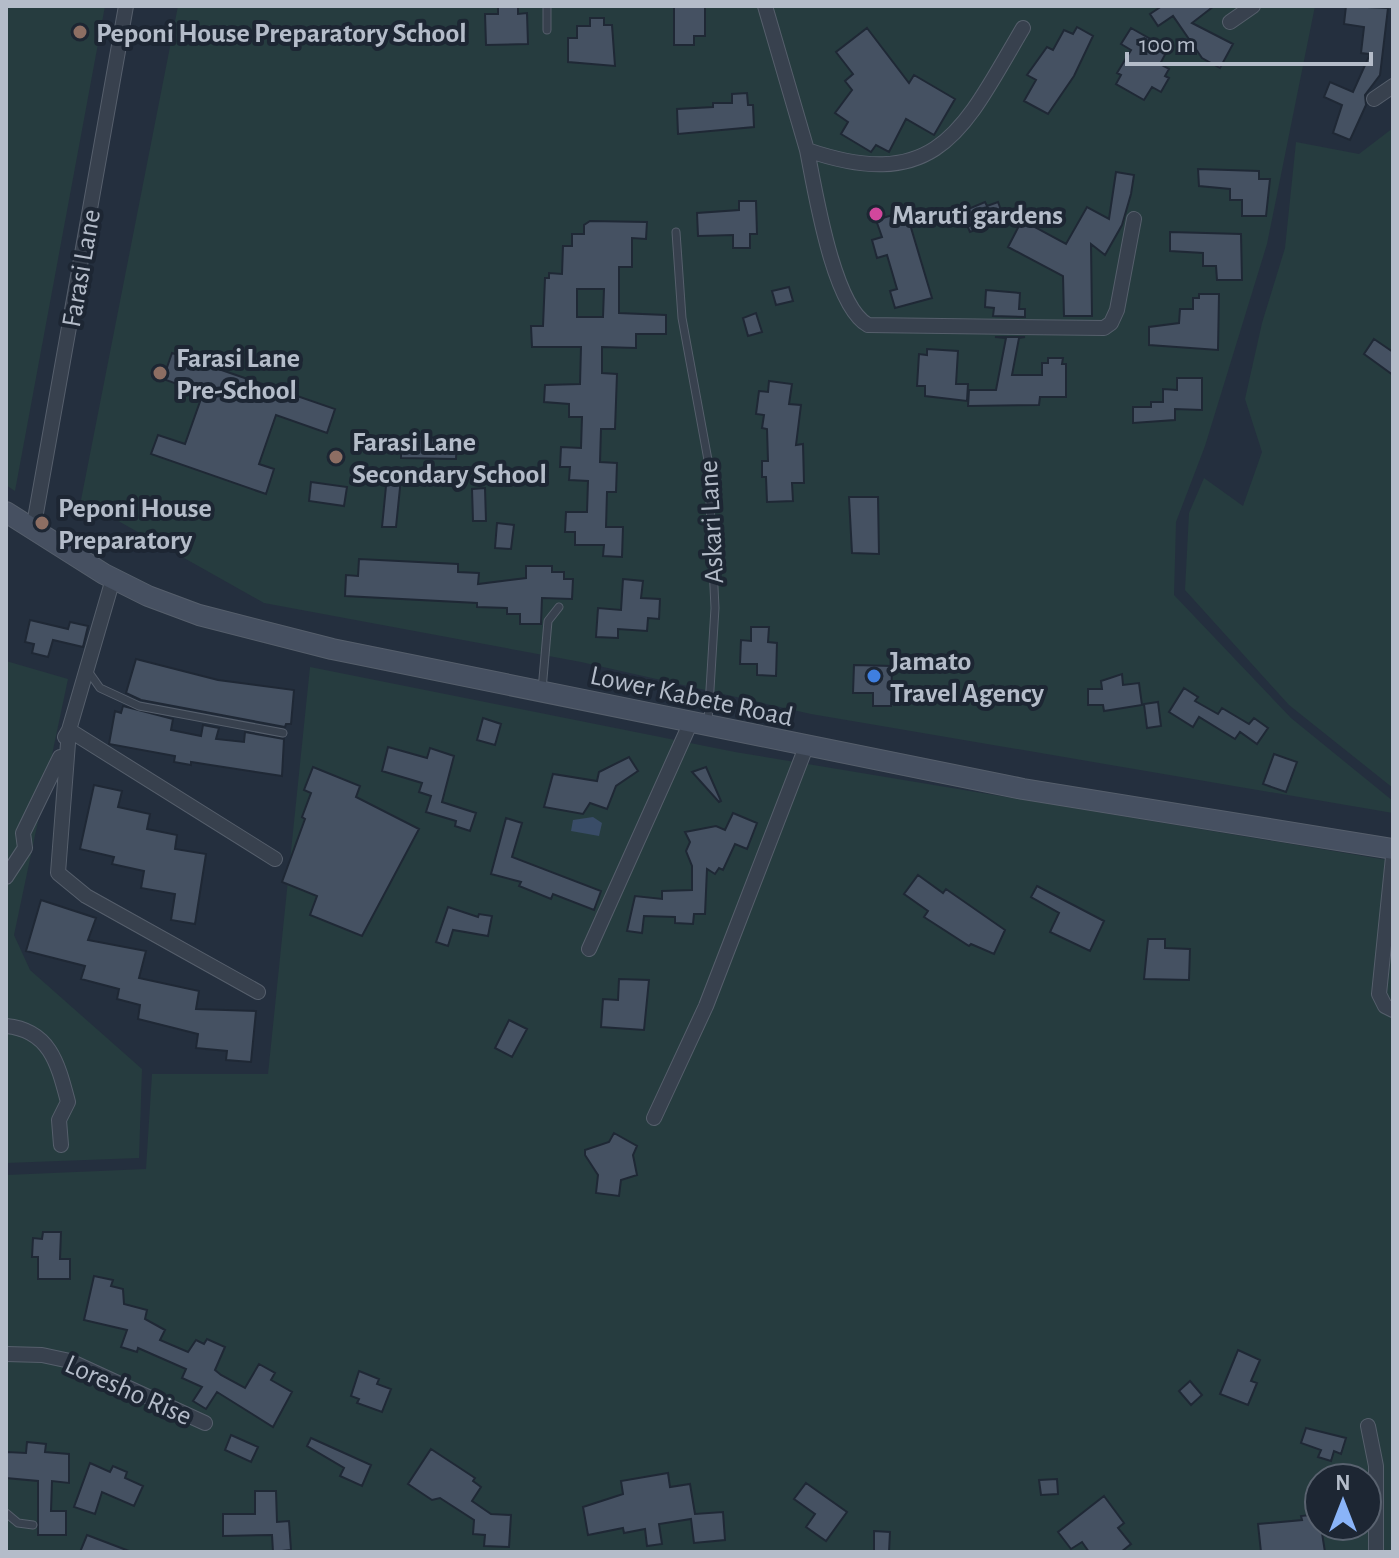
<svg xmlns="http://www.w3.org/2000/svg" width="1399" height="1558" font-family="'Alegreya Sans',sans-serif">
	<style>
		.green { fill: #263c3f; fill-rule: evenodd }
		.water { fill: #394c67 }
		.building { fill: #455162; stroke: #1f2835; stroke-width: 2; fill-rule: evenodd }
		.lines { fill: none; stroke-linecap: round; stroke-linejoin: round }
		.lane-casing { stroke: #565f6c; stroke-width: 9 }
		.street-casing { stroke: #565f6c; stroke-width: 16 }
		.secondary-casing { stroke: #565f6c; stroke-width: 22 }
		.lane { stroke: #38414e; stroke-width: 7 }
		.street { stroke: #38414e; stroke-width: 14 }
		.secondary { stroke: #465061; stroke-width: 20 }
		.education-dot { fill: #8d6e63; stroke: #1d2633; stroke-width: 3 }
		.hotel-dot { fill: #d1479c; stroke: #1d2633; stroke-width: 3 }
		.shop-dot { fill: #3f7fe0; stroke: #1d2633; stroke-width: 3 }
		.labels { text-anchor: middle; stroke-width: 8; stroke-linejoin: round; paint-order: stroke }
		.poi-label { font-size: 28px; font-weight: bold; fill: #b4bcc9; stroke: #1d2633; text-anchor: start }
		.street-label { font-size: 28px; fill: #b4bcc9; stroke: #1d2633 }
	</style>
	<rect width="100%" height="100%" fill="#242f3e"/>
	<path class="green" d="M6 6H105L15 491 6 485Z
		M178 6H1315L1267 244 1205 446 1176 522 1174 595 1291 718 1393 801V813L811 714 581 662 264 603 81 500Z
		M1393 128V788L1289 705 1185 590 1189 513 1204 478 1243 506 1262 452 1245 399 1262 323 1285 248 1296 142 1359 154Z
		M6 661 68 679 14 935 30 970 142 1069 139 1158 6 1163Z
		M310 667 735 752 1393 861V1552H6V1175L146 1169 152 1074H268ZM1319 1478H1367V1526H1319Z"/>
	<path class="water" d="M593 817 602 823 599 836 571 831 573 820Z"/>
	<path class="building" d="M498 6H518V14L527 13 528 44 486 45 485 14H498Z
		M1162 6H1214L1192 23 1233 44 1220 68 1202 58 1173 16 1158 26 1150 14Z
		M1346 6 1388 8 1380 75 1365 95 1366 105 1350 140 1333 133 1342 105 1324 97 1330 82 1353 92 1370 54 1361 53 1364 27 1344 24Z
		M674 7H705V36H694V45H674Z
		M590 18H604V25H612L615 66 568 62V38H577V26H590Z
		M1077 27 1093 36 1074 76 1048 114 1024 101 1036 80 1027 75 1047 47 1053 50 1064 30 1073 34Z
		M867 28 909 83 914 75 955 99 934 135 906 119 889 152 876 145 871 152 841 134 848 122 835 113 852 90 845 81 853 74 836 52Z
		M1131 28 1168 49 1160 64 1169 69 1165 76 1169 78 1161 92 1152 87 1144 100 1116 84 1121 75 1117 73 1131 50 1121 44Z
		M747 93 748 105H753L754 127 678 134 677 109 713 107V103H732V94Z
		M1198 169 1259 171V179H1270L1266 216H1242V200H1230V189L1199 186Z
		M1116 172 1134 175 1131 194 1122 225 1105 255 1091 244 1092 316H1064L1063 276 1008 247 1022 220 1066 244 1087 207 1109 219Z
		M739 201H756L757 234H750V248H733V235L698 236 697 213 739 210Z
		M985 202 987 206 998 202 1004 218 970 232 961 212Z
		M906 211 932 298 895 308 890 291 897 289 887 255 877 258 872 240 882 237 876 220Z
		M590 221 647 222 646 239 632 238V267H619V313L666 315V334H636V348L602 347V373L617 374 615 429H601L600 462 617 463 616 492H607L606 527H623L622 557 603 556 604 545H575V532H565L566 512H587L588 481 569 480 570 467H560L561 447 581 448 582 417H569V404L544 402 545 385 580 384 581 347H532L531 326H543L545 278H549V273L562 274 563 246H572V234H584V225ZM577 289H604L603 317H577Z
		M1170 232 1241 234 1242 280H1217L1216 266H1203V253L1170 251Z
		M789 287 793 301 776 305 772 291Z
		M986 290 1020 293 1019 309H1025V317L993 316 994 308 985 307Z
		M1199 294H1219L1218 350 1149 345V327L1179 323 1180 309H1193V298H1199Z
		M756 313 762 332 748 336 743 318Z
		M995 337H1025L1019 338 1012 375H1042V363H1048V358H1063L1062 364H1066V397H1040L1039 405 968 406 969 390H996L1006 338Z
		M1374 339 1393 352V375L1364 354Z
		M927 349 958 351 956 384H968L967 401 925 396V386H917L919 354 927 355Z
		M172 353 335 409 327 433 276 415 259 464 274 469 266 494 151 454 158 435 185 444 203 393 163 379Z
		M1177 378H1202V410L1175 409V420L1133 423V407H1151V402H1163V389L1177 390Z
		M769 381 792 384 789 404 801 405 796 445 803 444 804 483H792L793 501 767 502 766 477H762V461H768L767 429 762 428 764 415 756 414 759 391 768 392Z
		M401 437 457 438 456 459 401 458Z
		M395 472 401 478 396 527H382L387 476Z
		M311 482 347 487 344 506 309 501Z
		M485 488 486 521H473L472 489Z
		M849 497H878L879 554 852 553Z
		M497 523 514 525 511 549 495 548Z
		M359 559 458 564V572L479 573 478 584 526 578V566H552V572H564V579H573L572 599 542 598 541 624H520V614H507V608L477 607V603L345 596 346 575 358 576Z
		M623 579 643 581 641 598 660 599 659 619 648 618 647 631 618 629V638L596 637 598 608 621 610Z
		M30 620 68 629 70 622 88 626 83 647 53 640 48 657 32 653 34 644 25 642Z
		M751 627H769L768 642 777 643 776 676 757 675V664H740L741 640 751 641Z
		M136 659 218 680 294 690 291 724H286L285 727 141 700 126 693Z
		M854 665 892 666 891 706H873V693H853Z
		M1122 674 1123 685 1139 683 1142 705 1104 711 1103 705H1088V689H1102L1101 681Z
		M1184 688 1198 697 1195 701 1218 714 1222 708 1249 724 1254 718 1268 728 1257 744 1240 732 1235 739 1199 717 1193 727 1169 712Z
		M1158 702 1161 726 1147 728 1144 704Z
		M123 706 173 719 171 730 201 736 203 725 219 728 216 739 244 742 245 732 284 739 282 776 191 762V765L174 762 175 756 109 744 115 711 121 713Z
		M483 718 501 724 495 745 477 740Z
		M388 747 427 758 430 748 454 756 442 802 476 813 470 831 455 826 456 821 426 812 431 796 419 792 422 783 382 771Z
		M1274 754 1297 762 1286 792 1263 784Z
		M629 757 638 771 616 786 607 809 590 803 583 814 544 807 553 774 597 781 599 772Z
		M313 767 360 786 356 797 419 829 362 936 310 915 317 896 282 882 305 819 302 817 311 793 304 790Z
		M706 767 721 801 719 802 692 772Z
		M94 785 122 791 118 807 150 814 147 829 177 835 175 849 206 854 195 924 171 920 175 894 141 888 144 871 112 864 114 857 80 849Z
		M733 813 757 823 747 849 735 844 723 870 719 868 715 874 707 869 705 914H694L693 924 675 923V917L644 916 642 933 627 931 635 896 662 899V891L692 890V866L686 851 690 842 685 832 716 826 725 830Z
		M506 818 522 823 512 857 601 891 594 910 553 894 551 899 519 886 521 882 491 874Z
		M918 875 943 893 946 889 1005 930 994 954 971 944 969 946 924 917 928 911 904 894Z
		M1037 886 1104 921 1090 951 1050 932 1059 913 1031 897Z
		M41 900 96 918 88 940 146 951 139 978 199 991 196 1009 256 1011 251 1062 226 1060 227 1051 196 1048 198 1034 138 1019 140 1005 117 999 119 989 81 979 85 966 26 951Z
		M448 907 478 917 479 914 492 916 488 936 453 930 448 946 436 942Z
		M1148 939H1165V948L1190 949 1189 980 1144 979Z
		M619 979 649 980 644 1030 601 1027 603 999 618 1000Z
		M509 1020 527 1029 512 1057 495 1048Z
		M614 1133 637 1146 633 1155 637 1175 621 1180 619 1196 596 1193 598 1175 585 1155V1150L609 1142Z
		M43 1232H61L60 1259H70V1279H38V1257H32L33 1238 42 1239Z
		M94 1276 113 1280 111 1286 123 1289 124 1304 147 1310 145 1319 165 1330 160 1340 188 1352 196 1340 204 1344 207 1339 225 1347 215 1370 221 1375 245 1388 259 1364 275 1373 271 1380 292 1392 273 1427 217 1392 206 1409 193 1401 202 1387 182 1378 186 1369 138 1348 137 1352 121 1347 127 1330 84 1320Z
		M1238 1350 1260 1360 1251 1381 1257 1383 1248 1405 1220 1394Z
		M359 1371 379 1379 377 1384 391 1389 382 1412 357 1403 359 1399 351 1396Z
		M1190 1381 1202 1395 1191 1405 1179 1391Z
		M1306 1428 1346 1438 1341 1454 1334 1451 1331 1461 1318 1457 1321 1450 1301 1443Z
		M231 1435 258 1447 251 1462 225 1450Z
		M311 1438 371 1465 362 1486 340 1476 344 1468 307 1446Z
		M27 1442 46 1444 45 1452 69 1454V1483L52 1481 51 1511H66V1535H38V1481L6 1478 7 1452 26 1453Z
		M431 1449 475 1478 473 1481 481 1487 472 1501 491 1514 511 1515 509 1547 484 1546 485 1535 473 1534 474 1520 440 1498 432 1500 408 1484Z
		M90 1463 110 1472 113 1466 127 1472 125 1478 143 1486 134 1506 102 1492 95 1514 74 1507Z
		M668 1473 670 1487 690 1484 695 1514 723 1512 725 1540 694 1543 691 1519 659 1524 662 1544 647 1546 645 1529 624 1533 623 1528 588 1535 583 1507 623 1494 621 1481Z
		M1057 1479 1058 1494 1041 1495 1039 1480Z
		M806 1483 847 1512 826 1541 806 1527 815 1514 794 1499Z
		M255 1491H276L277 1522 289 1521 291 1550 273 1552 272 1535 223 1536V1514H255Z
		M1104 1496 1124 1523 1118 1528 1131 1544 1121 1552H1089L1082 1542 1071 1549 1058 1532Z
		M1319 1514 1325 1552H1261L1258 1524 1302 1520 1301 1516Z
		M874 1531 890 1532 889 1552H874Z
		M87 1535 129 1551V1552H80Z"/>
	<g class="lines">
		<g class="lane-casing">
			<path id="lane" d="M547 6V30
				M676 232 682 318 708 460 715 608 708 722
				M88 671 100 688 139 706 283 733
				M542 690 548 621 559 607
				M6 1513 18 1523 33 1525"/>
		</g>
		<g class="street-casing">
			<path id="street" d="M765 6 807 150C939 195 964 128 1023 28
				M1230 22 1253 6
				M1374 99 1393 86
				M807 150C815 190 833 306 868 325L1104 328 1111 323 1117 310 1134 219
				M33 530 126 6
				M113 579 69 730 58 873 86 896 258 992
				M65 737 69 730 275 859
				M1393 857 1379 994 1385 1006 1393 1010
				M6 877 25 848 23 833 60 757
				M589 949 690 724
				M6 1026C50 1030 58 1064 68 1102L59 1120 61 1145
				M654 1118 706 1006 806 747
				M6 1354 42 1355 70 1361 205 1423
				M1368 1426 1376 1466V1552"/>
		</g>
		<g class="secondary-casing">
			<path id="secondary" d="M6 512 104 574 148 596 199 615 332 649 1023 789 1393 849"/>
		</g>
		<use href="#lane" class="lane"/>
		<use href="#street" class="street"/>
		<use href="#secondary" class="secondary"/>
	</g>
	<g class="education-dot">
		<circle cx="80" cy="32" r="8"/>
		<circle cx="160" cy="373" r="8"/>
		<circle cx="336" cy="457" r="8"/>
		<circle cx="42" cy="523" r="8"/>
	</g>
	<circle class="hotel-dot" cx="876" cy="214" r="8"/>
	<circle class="shop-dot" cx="874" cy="676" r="8"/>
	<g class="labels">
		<g class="poi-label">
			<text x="96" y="42">Peponi House Preparatory School</text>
			<text x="892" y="224">Maruti gardens</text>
			<text x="176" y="367">Farasi Lane<tspan x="176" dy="32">Pre-School</tspan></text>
			<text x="352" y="451">Farasi Lane<tspan x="352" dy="32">Secondary School</tspan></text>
			<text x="58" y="517">Peponi House<tspan x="58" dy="32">Preparatory</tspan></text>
			<text x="890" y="670">Jamato<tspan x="890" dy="32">Travel Agency</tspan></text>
		</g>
		<g class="street-label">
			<text transform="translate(80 268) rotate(-80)" y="10">Farasi Lane</text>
			<text transform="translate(710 522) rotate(-93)" y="10">Askari Lane</text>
			<text transform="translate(692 695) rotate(12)" y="10">Lower Kabete Road</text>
			<text transform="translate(129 1389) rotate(24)" y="10">Loresho Rise</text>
		</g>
	</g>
	<rect width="1399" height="1558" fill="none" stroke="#b4bcc9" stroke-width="16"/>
	<g transform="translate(1343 1502)"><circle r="38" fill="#1d2633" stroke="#59626f" stroke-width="2"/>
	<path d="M0-6L14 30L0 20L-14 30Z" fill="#8ab4f8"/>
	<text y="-12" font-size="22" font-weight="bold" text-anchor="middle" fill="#b4bcc9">N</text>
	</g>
	<path d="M1127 52v12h244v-12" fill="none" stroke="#b4bcc9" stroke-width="4"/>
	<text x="1139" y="52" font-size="24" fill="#b4bcc9" stroke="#1d2633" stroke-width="6" paint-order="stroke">100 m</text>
</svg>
